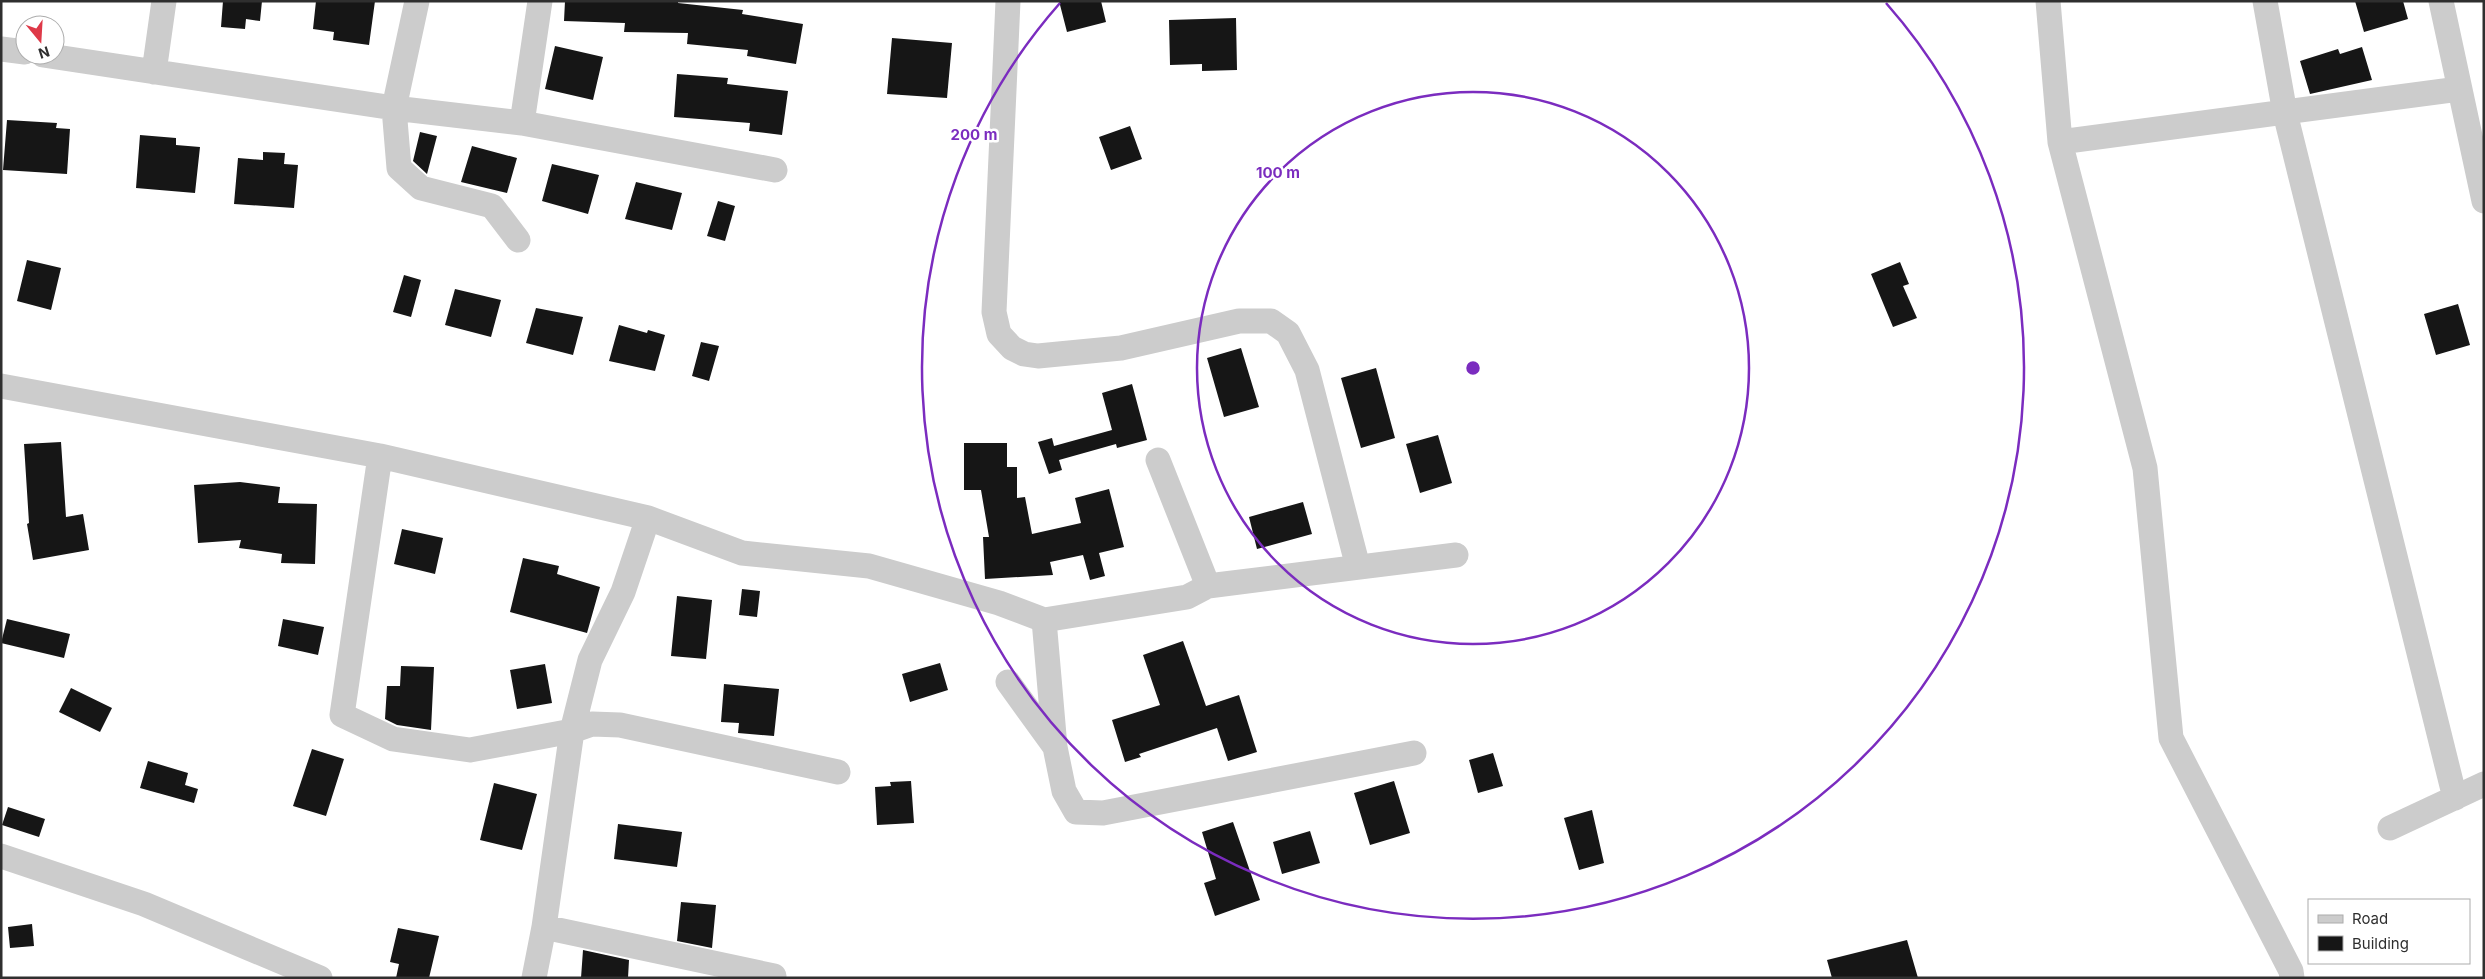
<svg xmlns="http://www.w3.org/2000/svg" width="2485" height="979" font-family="Inter,sans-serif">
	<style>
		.building { fill: #161616 }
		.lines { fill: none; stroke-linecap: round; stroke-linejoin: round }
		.minor { stroke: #ccc; stroke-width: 25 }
		.ring { fill: none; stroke: #7b2cbf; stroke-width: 2.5 }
		.centre { fill: #7b2cbf; stroke: #fff; stroke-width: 2.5 }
		.ring-label { font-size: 15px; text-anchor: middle; font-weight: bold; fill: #7b2cbf; stroke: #fff; stroke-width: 5; stroke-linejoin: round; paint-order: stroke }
	</style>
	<rect width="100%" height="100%" fill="#fff"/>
	<path class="building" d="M223 1H262L260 21 246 19 245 29 221 27Z
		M316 1H375L369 45 333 40 334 32 313 29Z
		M565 1H678V3L743 10 742 14 803 24 796 64 747 56 748 50 687 44 688 33 624 32 625 23 564 21Z
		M1059 1H1101L1106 22 1067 32Z
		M2355 1H2403L2408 19 2364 32Z
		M1236 18 1237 70 1202 71V64L1170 65 1169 20Z
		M892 38 952 43 947 98 887 94Z
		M555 46 603 57 593 100 545 89Z
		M2362 47 2372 80 2310 94 2300 61 2338 49 2340 54Z
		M677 74 728 78 727 84 788 91 782 135 749 131 750 123 674 117Z
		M7 120 57 123 56 128 70 129 67 174 3 170Z
		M1130 126 1142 159 1111 170 1099 137Z
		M420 132 437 136 427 174 413 161Z
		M140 135 176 138V145L200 147 195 193 136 188Z
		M472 146 517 158 507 193 461 182Z
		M263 152 285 153 284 164 298 165 294 208 234 204 238 158 263 160Z
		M552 164 599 175 588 214 542 201Z
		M636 182 682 193 672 230 625 219Z
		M718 201 735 206 725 241 707 236Z
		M27 260 61 268 51 310 17 301Z
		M1900 262 1909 284 1903 286 1917 318 1893 327 1871 274Z
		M404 275 421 280 411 317 393 312Z
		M455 289 501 300 491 337 445 325Z
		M2458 304 2470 345 2436 355 2424 314Z
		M536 308 583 317 573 355 526 343Z
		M619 325 647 333 648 330 665 335 655 371 609 361Z
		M701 342 719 346 709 381 692 376Z
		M1241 348 1259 407 1224 417 1207 358Z
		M1376 368 1395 438 1361 448 1341 378Z
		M1132 384 1147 440 1117 448 1116 444 1059 460 1062 470 1049 474 1038 442 1052 438 1054 446 1112 430 1102 393Z
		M1438 435 1452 483 1420 493 1406 444Z
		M61 442 66 517 83 514 89 550 33 560 27 524 29 523 24 444Z
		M964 443H1007V467H1017V498L1025 497 1032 534 1081 523 1075 498 1109 489 1124 547 1099 553 1105 576 1090 580 1083 555 1050 562 1053 575 985 579 983 537H989L981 490H964Z
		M240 482 280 487 278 503 317 504 315 564 281 563 282 554 239 548 241 540 198 543 194 485Z
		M1303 502 1312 534 1257 549 1249 517Z
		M402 529 443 538 435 574 394 564Z
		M523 558 559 566 557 574 600 587 587 633 510 612Z
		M742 589 760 591 757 617 739 615Z
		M677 596 712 600 706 659 671 656Z
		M7 619 70 634 64 658 1 643Z
		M283 619 324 627 318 655 278 646Z
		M1183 641 1206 706 1239 695 1257 752 1228 761 1217 728 1139 754 1141 757 1125 762 1112 720 1160 705 1143 655Z
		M940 663 948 690 910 702 902 674Z
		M545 664 552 703 517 709 510 670Z
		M401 666 434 667 431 730 397 725 385 719 387 686H400Z
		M724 684 779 689 774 736 738 733 739 723 721 722Z
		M71 688 112 708 100 732 59 712Z
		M312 749 344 759 326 816 293 806Z
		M1493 753 1503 786 1478 793 1469 760Z
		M148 761 188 773 185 785 198 789 194 803 140 788Z
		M911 781 914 823 877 825 875 787 891 786 890 782Z
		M1394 781 1410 833 1370 845 1354 793Z
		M494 783 537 794 522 850 480 840Z
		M8 807 45 819 39 837 2 825Z
		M1592 810 1604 863 1579 870 1564 818Z
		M1233 822 1260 900 1215 916 1204 883 1216 879 1202 832Z
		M618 824 682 832 677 867 614 859Z
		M1310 831 1320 863 1282 874 1273 842Z
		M681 902 716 905 712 948 677 941Z
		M32 924 34 946 10 948 8 927Z
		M398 928 439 936 429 978H396L399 964 390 962Z
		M1907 940 1918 978H1832L1827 960Z
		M583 950 629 960 628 978H581Z"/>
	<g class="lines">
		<path class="minor" d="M417 1 394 108 399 168 421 188 492 206 518 240
			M1008 1 994 312 999 334 1012 348 1024 354 1038 356 1121 348 1239 321H1271L1288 333 1307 370 1358 567
			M2048 1 2060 142 2145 468 2171 738 2291 971 2292 978
			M2265 1 2285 113 2455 798
			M2441 1 2484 201
			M1 49 25 52
			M43 55 394 108 522 123 775 170
			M154 72 164 1
			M522 123 540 1
			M2060 142 2459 89
			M1 386 380 456 648 518 742 553 869 566 999 603 1044 620 1187 597 1208 586 1456 555
			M380 456 342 715 393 739 470 750 572 731 592 724 620 725 838 772
			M1158 460 1208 586
			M1044 620 1055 747 1064 791 1076 812 1103 813 1414 753
			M1008 682 1055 747
			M2390 828 2484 784
			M1 856 144 904 320 978
			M544 927 774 976
			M534 978 544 927 572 731 590 660 623 592 648 518"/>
	</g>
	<g class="ring">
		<circle cx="1473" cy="368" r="276"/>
		<path d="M1886 3A551 551 0 1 1 1060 3"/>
	</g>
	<circle cx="1473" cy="368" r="8" class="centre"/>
	<g class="ring-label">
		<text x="974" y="140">200 m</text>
		<text x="1278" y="178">100 m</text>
	</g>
	<rect width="2485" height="979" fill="none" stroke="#2f2f2f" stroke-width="5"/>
	<rect x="2308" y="899" width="162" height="65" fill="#ffffff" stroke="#acacac"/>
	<rect x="2318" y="915" width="25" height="8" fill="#cccccc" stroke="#acacac"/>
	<text x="2352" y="924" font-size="15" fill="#2f2f2f">Road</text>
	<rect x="2318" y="936" width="25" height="15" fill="#161616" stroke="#acacac"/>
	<text x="2352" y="949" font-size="15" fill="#2f2f2f">Building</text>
	<g transform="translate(40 40) rotate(162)"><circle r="24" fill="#ffffff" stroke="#acacac"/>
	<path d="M0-4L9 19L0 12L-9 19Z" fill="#de3948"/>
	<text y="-8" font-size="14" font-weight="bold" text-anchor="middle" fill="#2f2f2f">N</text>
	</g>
</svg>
